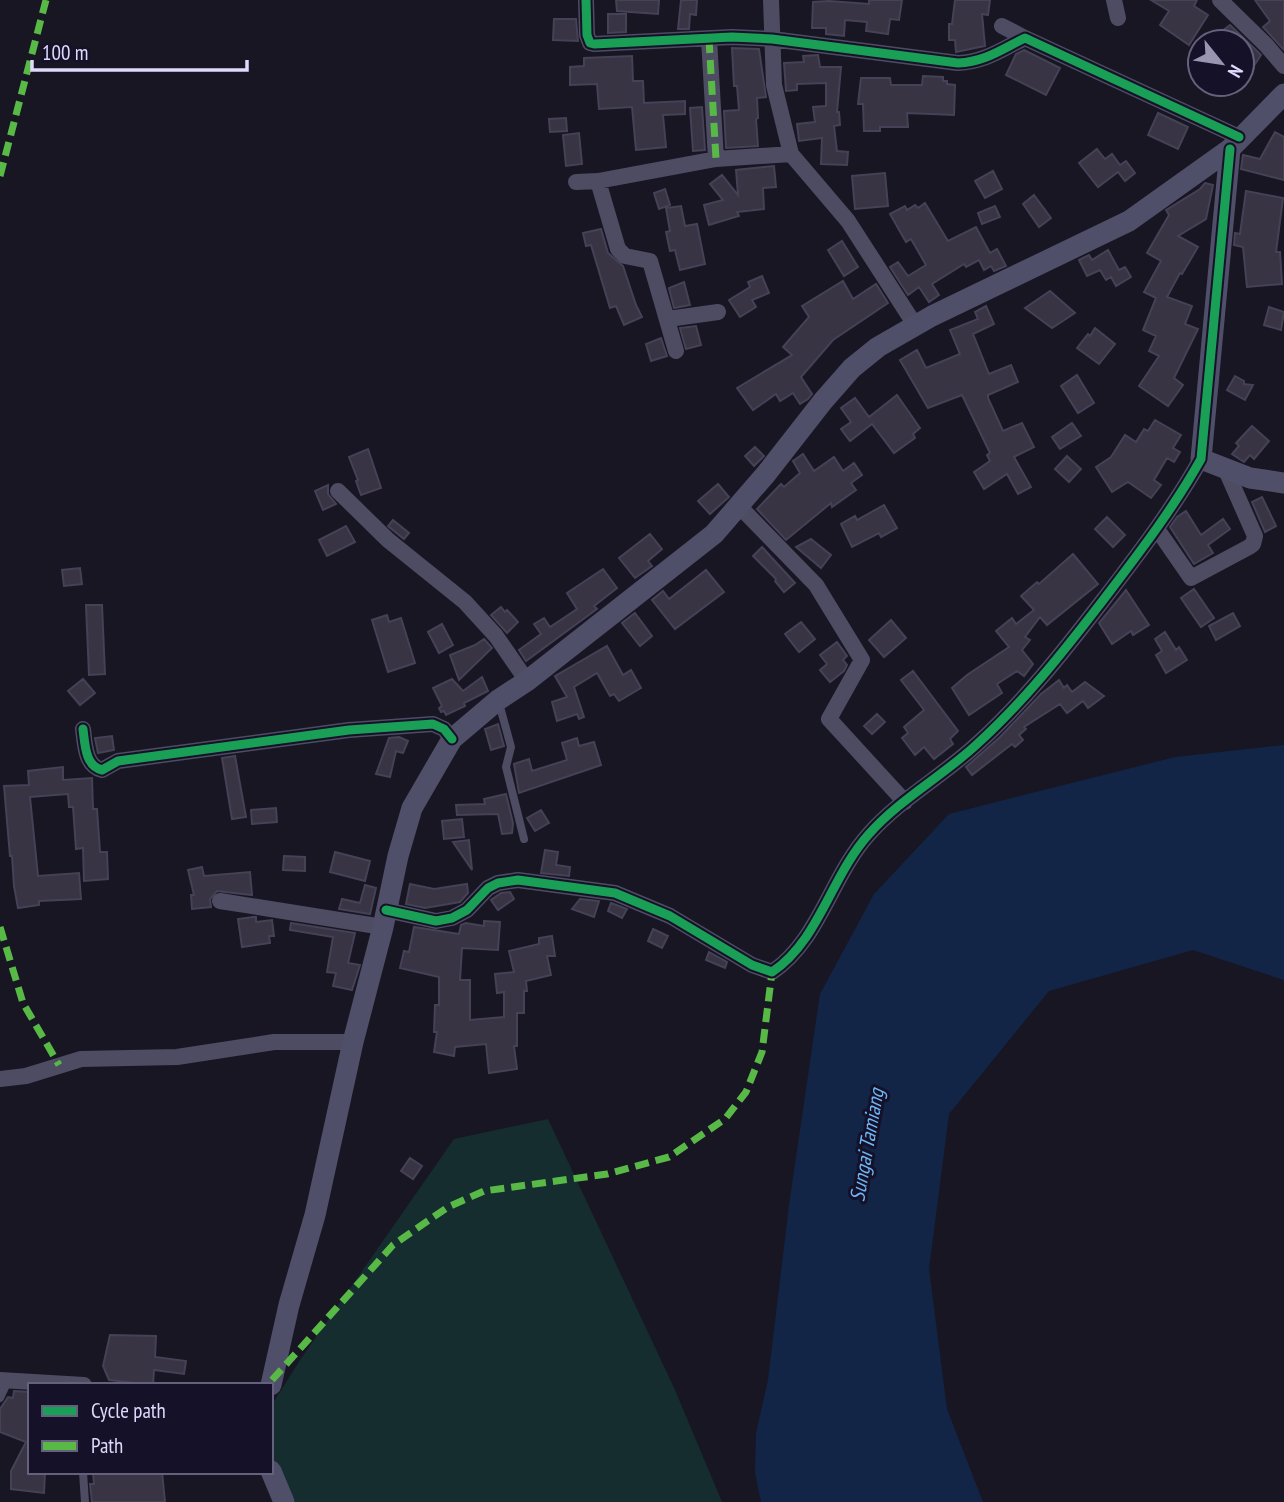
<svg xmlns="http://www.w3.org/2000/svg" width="1284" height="1502" font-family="'PT Sans Narrow',sans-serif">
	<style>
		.green { fill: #152d2f }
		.water { fill: #122547 }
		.building { fill: #383444; stroke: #454156; stroke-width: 2 }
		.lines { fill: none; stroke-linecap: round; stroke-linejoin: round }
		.lane { stroke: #4d4c63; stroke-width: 8 }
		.street { stroke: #4d4c63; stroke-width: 16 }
		.secondary { stroke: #504f69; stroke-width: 21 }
		.quiet { stroke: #58b947; stroke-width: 7; stroke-dasharray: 14 7; stroke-linecap: butt }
		.cycleway-casing { stroke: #151128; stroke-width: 13 }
		.cycleway { stroke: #1a9f57; stroke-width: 9 }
		.labels { text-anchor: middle; stroke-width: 6; stroke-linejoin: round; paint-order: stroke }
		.water-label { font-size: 21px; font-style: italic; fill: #6db6f8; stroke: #151128 }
	</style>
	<rect width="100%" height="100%" fill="#181623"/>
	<path class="green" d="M548 1119 675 1390 722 1502H290L271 1457 273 1403 300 1360 454 1139Z"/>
	<path class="water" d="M1284 745V980L1193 950 1049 991 949 1114 929 1269 947 1409 983 1502H761L755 1473 756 1433 768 1380 789 1205 820 994 874 894 949 814 1175 757Z"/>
	<path class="building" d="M616 0H659L658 14 617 11Z
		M681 0H697L696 15 690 14 689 29H678Z
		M869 0H902L899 20 890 19 888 34 866 31 867 22 845 20 844 36 826 34V28H812L813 2 829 1 869 4Z
		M955 0H990L988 15 982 14 985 46 956 52 955 40H949V24H952Z
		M1151 0H1197L1194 6 1208 15 1189 45 1160 25 1169 11Z
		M1255 0H1284V50L1263 27 1270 21Z
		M608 14H626V32L608 33Z
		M554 19H576L578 41 553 40Z
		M1230 25 1261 55 1250 72 1242 67 1243 42H1222L1217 35Z
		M732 48 759 49 766 97 757 98 758 118 756 119 758 146 726 148 724 111 739 110 737 86H734Z
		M1024 50 1060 68 1046 95 1006 75 1016 54Z
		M818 55 820 67H841L837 112H839L840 125 834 126 837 151 848 152 847 165 821 164 822 138 799 141 797 124 815 122 813 107 826 106V83L797 84V90L786 91 784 63 804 62 803 56Z
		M632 56 633 81H643L644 103 685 101V114L663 115 666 147 636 150 632 107 599 109 597 84 570 85V67L584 66V58Z
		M923 76 943 77V81H947V84L955 85 954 115 907 113 908 127H880V131H864L863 104H858L861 78H890L891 85H922Z
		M702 107 705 150 693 151 690 108Z
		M1158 113 1188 127 1178 149 1148 135Z
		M566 118 567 131 550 132 549 119Z
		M1275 132 1284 137V180L1241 169 1243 155 1260 159Z
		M579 133 582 164 566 166 563 135Z
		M1097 149 1105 159 1112 154 1120 165 1126 161 1135 173 1125 181 1118 172 1098 187 1079 163Z
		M774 166 776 187 763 188 764 209 737 212 739 216 709 225 704 205 723 200 710 184 722 175 738 195 736 170Z
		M993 171 1002 189 985 198 975 181Z
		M885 173 888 206 855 209 852 176Z
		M1205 183 1213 185 1206 219 1178 236 1198 247 1182 274 1180 273 1167 297 1192 306 1185 324 1198 329 1174 378 1183 385 1168 406 1139 386 1159 356 1149 351 1156 336 1143 330 1156 298 1144 292 1161 261 1147 253 1169 215 1166 210 1200 189Z
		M665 189 670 205 659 209 654 193Z
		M1246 191 1283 198 1276 252H1280L1282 284 1247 287 1243 247 1234 245 1235 233 1240 234Z
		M1034 195 1051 218 1039 227 1023 204Z
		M925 203 948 241 976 227 990 253 997 249 1006 266 994 271 991 266 984 270 979 260 966 267 964 264 932 284 939 295 929 302 919 287 908 295 890 267 898 262 908 276 926 265 911 239 906 242 890 214 905 206 907 210 915 205 918 208Z
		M681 206 685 226 697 224 705 264 680 270 675 250 670 251 666 232 670 231 666 208Z
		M995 206 1000 217 982 224 978 213Z
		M601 229 608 253 623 266 636 305 642 317 624 325 616 306 610 308 591 245 586 246 583 233Z
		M842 241 858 267 844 276 828 250Z
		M1108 250 1119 270 1125 267 1131 277 1116 286 1111 277 1106 280 1100 270 1087 276 1079 260 1089 255 1092 260Z
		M762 276 769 293 752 300 756 307 740 317 729 300 750 287 748 282Z
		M843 281 853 299 876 284 888 303 833 340 801 377 812 394 808 399 800 404 793 393 780 401 776 394 753 410 737 388 792 355 783 347 809 317 802 306Z
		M684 282 690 305 674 308 669 288Z
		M1050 291 1075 313 1052 328 1025 308Z
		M986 306 994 324 973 334 989 374 1011 365 1018 382 988 395V398L1003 431 1022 423 1034 447 1014 457 1031 487 1018 494 1007 474 984 489 974 472 990 461 987 455 990 453 962 395 928 408 900 360 917 350 926 368 960 354 950 330 978 319 975 312Z
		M1269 307 1284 312 1281 330 1264 325Z
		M696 326 701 345 686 349 680 328Z
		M1095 328 1115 344 1099 364 1077 348 1088 334 1090 336Z
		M661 338 667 356 651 361 646 344Z
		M1077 375 1094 403 1078 413 1061 386Z
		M1235 376 1244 381V384L1253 385 1245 400 1227 390Z
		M897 395 920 428 913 434 915 438 894 453 872 424 850 441 841 429 851 422 841 408 855 398 869 417Z
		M1155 420 1181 435 1173 448 1180 452 1174 462 1167 458 1154 480 1161 485 1151 498 1128 482 1112 492 1096 467 1111 457 1125 435 1136 442 1144 429 1148 431Z
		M1072 423 1081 436 1060 449 1052 437Z
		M1252 426 1269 441 1254 459 1250 455 1244 462 1232 454 1239 446 1236 443Z
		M755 447 764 456 754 466 745 456Z
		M368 449 381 488 361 495 356 481 358 480 349 457Z
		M803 454 814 471 834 457 843 471 854 463 862 475 851 483 856 490 832 507 831 503 786 540 757 509 781 484 784 487 800 473 793 461Z
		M1067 456 1081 469 1069 482 1055 469Z
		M718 484 729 497 710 514 698 501Z
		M328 485V494L336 504 323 510 315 491Z
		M1262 497 1276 526 1265 532 1252 502Z
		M884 505 897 528 881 537 879 533 852 547 841 524 855 516 857 520Z
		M1186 511 1201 535 1223 519 1230 529 1208 545 1213 553 1194 564 1170 527 1177 517Z
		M1107 517 1125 535 1113 547 1095 529Z
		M393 520 409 533 404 539 388 526Z
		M346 526 355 542 327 556 319 540Z
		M650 534 662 549 648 561 652 566 635 578 619 558Z
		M811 539 831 555 821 568 796 547Z
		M762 547 795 583 784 592 775 581 776 579 753 556Z
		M1073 554 1098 584 1047 625 1040 617 1025 637 1030 640 1022 650 1033 664 1024 676 1017 671 997 684 1002 693 969 715 952 688 967 675 1009 647 996 631 1012 618 1016 624 1034 610 1021 596 1037 582 1039 584Z
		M80 568 82 584 64 586 62 570Z
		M603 569 617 588 594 606 597 609 526 661 519 650 541 634 534 624 544 618 550 627 577 609 567 593Z
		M706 570 724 592 675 629 652 600 663 591 669 599Z
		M1194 589 1214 618 1201 627 1181 598Z
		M1126 590 1149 625 1133 635 1131 631 1112 644 1099 623Z
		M86 605H102L105 674 89 675Z
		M501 607 505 612 507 610 518 622 507 633 491 615Z
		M635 613 652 636 640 646 622 623Z
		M1233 613 1240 626 1216 640 1209 626Z
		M387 615 389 622 401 618 415 663 388 672 372 620Z
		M891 620 906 638 884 657 869 640Z
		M801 622 815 639 799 652 785 634Z
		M442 624 453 645 439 653 428 632Z
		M1165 632 1176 650 1179 647 1187 660 1166 673 1156 655 1162 651 1155 639Z
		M484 639 492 648 459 680 450 655 475 645Z
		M837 642 847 656 843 660 847 665 844 671 830 682 820 670 827 664 820 655Z
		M607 646 623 675 631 670 641 688 619 701 614 694 610 696 597 673 574 687 584 717 579 719 577 714 557 721 552 702 567 697 555 676Z
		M913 671 958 731 950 739 953 744 934 759 924 747 915 755 902 738 908 733 904 727 924 710 901 680Z
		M482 677 488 691 464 703 465 706 446 715 444 711 441 712 439 708 442 706 433 688 452 679 463 691Z
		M83 679 95 693 80 705 68 691Z
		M1059 680 1064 688 1067 685 1072 692 1085 682 1104 696 1088 708 1083 701 1067 713 1060 704 1024 727 1026 729 1019 735 1023 740 1015 747 1012 744 972 775 966 767 1000 737 1041 694Z
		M877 714 885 722 872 734 864 726Z
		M498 724 504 746 491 750 485 729Z
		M112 736 114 750 98 753 95 738Z
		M399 737 408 741 403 753 396 751 390 777 376 774 389 738Z
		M577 738 579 746 594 742 601 765 519 793 514 764 529 759 532 771 567 760 562 743Z
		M235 756 246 817 232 819 222 758Z
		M63 767V780L92 778 93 809H97L100 852H107L108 879 84 881 83 848 76 849 73 807H69L68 794 30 797 38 876 79 873 81 899 39 901V905L18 908 14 886 12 856H10L4 786 29 785 28 771Z
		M506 794 513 823 512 833 502 834 498 814 457 815 456 805 485 804 484 799Z
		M276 808 277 822 252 824 251 810Z
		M541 810 549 823 535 831 527 818Z
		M462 819 464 837 444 839 442 821Z
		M469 840 472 870 453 842Z
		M545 850 558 852 556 865 570 867 569 876 541 873Z
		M335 852 370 861 365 881 330 872Z
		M284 856 305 857V871L283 870Z
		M202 867 204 876 250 872 252 895 217 891 210 899 211 907 192 909 191 895H194L188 870Z
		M410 884 434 889 467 884 468 893 460 902 425 908 406 904Z
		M365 885 376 888 370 914 339 909 342 899 360 903Z
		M510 892 514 899 498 910 491 900 501 893Z
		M580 899 599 901 594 917 572 909Z
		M611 903 627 909 622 918 608 911Z
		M253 917H256V922L272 920 274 936H269L270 943 242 947 238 919Z
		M484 921 500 922 498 950 462 948 460 980H470V1020L504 1017V992L497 993 495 974 514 972 509 951 539 944V938L552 936 555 956H547L551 975 526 981 527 991H524V1013H517V1046H514L517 1069 489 1073 486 1044 455 1047 454 1056 434 1052 437 1032H434L435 1005H439V977L400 968 404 951 409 952 414 927 459 934 461 925 466 923 484 926Z
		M291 923 355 933 348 963 360 965 352 990 333 986 336 973 327 972 333 937 290 930Z
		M653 929 668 936 662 948 648 941Z
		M709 952 727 962 725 968 706 960Z
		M410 1158 422 1166 413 1179 401 1171Z
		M110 1335 156 1336 155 1357 186 1361 184 1374 154 1370 153 1385 109 1380 103 1366Z
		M14 1391 30 1392V1472H45L44 1493 11 1489V1471L26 1442 0 1432V1409L8 1397 13 1398Z
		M93 1472H162L165 1502H92L90 1484H94Z"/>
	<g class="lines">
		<path class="lane" d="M499 703 511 747 506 767 524 839
			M0 1398 8 1381
			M83 1472 85 1502"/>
		<path class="street" d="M586 0 587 35 590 43 594 44 732 37 772 39 958 63C985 62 1002 49 1025 38L1239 137
			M771 0 774 85 791 154 848 221 915 325
			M1114 0 1118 18
			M1220 0 1266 45 1284 66
			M1002 26 1025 38
			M709 39 716 159
			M598 181 618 249 625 256 650 261 676 351
			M576 182 598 181 716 159 791 154
			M668 319 718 312
			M338 491 388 540 465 602 496 636 527 681
			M739 506 816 585 862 660 829 719 905 802
			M1157 529 1191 578 1249 547 1253 544 1255 536 1225 468
			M83 729C85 744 85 766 102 770L118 761 349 730 433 724 444 729 452 739
			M220 901 383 927
			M386 910 436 921 452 918 467 910 488 888 498 883 518 880 615 893 670 916 752 965 772 972C819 941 831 876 869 834 899 800 941 777 975 746 1024 702 1064 651 1104 599 1139 553 1173 509 1201 459
			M0 1079 26 1076 81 1059 177 1057 274 1042H353
			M0 1380 84 1385"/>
		<path class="secondary" d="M1230 149 1201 459 1250 478 1284 483
			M271 1385 289 1305 315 1215 353 1042 383 927 398 856 412 808 452 739 498 700 527 681 714 534 766 474 823 401 852 368 878 347 932 316 1129 221 1230 149 1284 94
			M271 1471 284 1502"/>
		<path class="quiet" d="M709 39 716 159
			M0 176 46 0
			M0 927 23 1003 59 1065
			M272 1380 393 1245 448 1207 484 1191 607 1174 669 1157 725 1119 746 1092 762 1052 772 972 768 971"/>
		<g class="cycleway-casing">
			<path id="cycleway" d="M586 0 587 35 590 43 594 44 732 37 772 39 958 63C985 62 1002 49 1025 38L1239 137
				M83 729C85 744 85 766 102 770L118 761 349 730 433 724 444 729 452 739
				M386 910 436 921 452 918 467 910 488 888 498 883 518 880 615 893 670 916 752 965 772 972C819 941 831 876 869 834 899 800 941 777 975 746 1024 702 1064 651 1104 599 1139 553 1173 509 1201 459L1230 149"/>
		</g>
		<use href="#cycleway" class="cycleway"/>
	</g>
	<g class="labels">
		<g class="water-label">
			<text transform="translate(867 1145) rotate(-80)" y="7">Sungai Tamiang</text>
		</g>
	</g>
	<rect x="28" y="1383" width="245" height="91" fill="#151128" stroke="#65617d" stroke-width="2"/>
	<rect x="42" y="1406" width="35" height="10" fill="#1a9f57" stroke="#65617d" stroke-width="2"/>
	<text x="91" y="1418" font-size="21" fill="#ded9fd">Cycle path</text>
	<rect x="42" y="1441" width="35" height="10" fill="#58b947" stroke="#65617d" stroke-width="2"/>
	<text x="91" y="1453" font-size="21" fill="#ded9fd">Path</text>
	<g transform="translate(1221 63) rotate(120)"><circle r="33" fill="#151128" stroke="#65617d" stroke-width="2"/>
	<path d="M0-5L12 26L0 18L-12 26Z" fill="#9995b1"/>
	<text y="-10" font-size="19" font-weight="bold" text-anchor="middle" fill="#ded9fd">N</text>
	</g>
	<path d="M32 60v10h215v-10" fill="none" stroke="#ded9fd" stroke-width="3.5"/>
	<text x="42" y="60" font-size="21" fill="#ded9fd" stroke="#151128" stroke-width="5" paint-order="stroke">100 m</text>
</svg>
